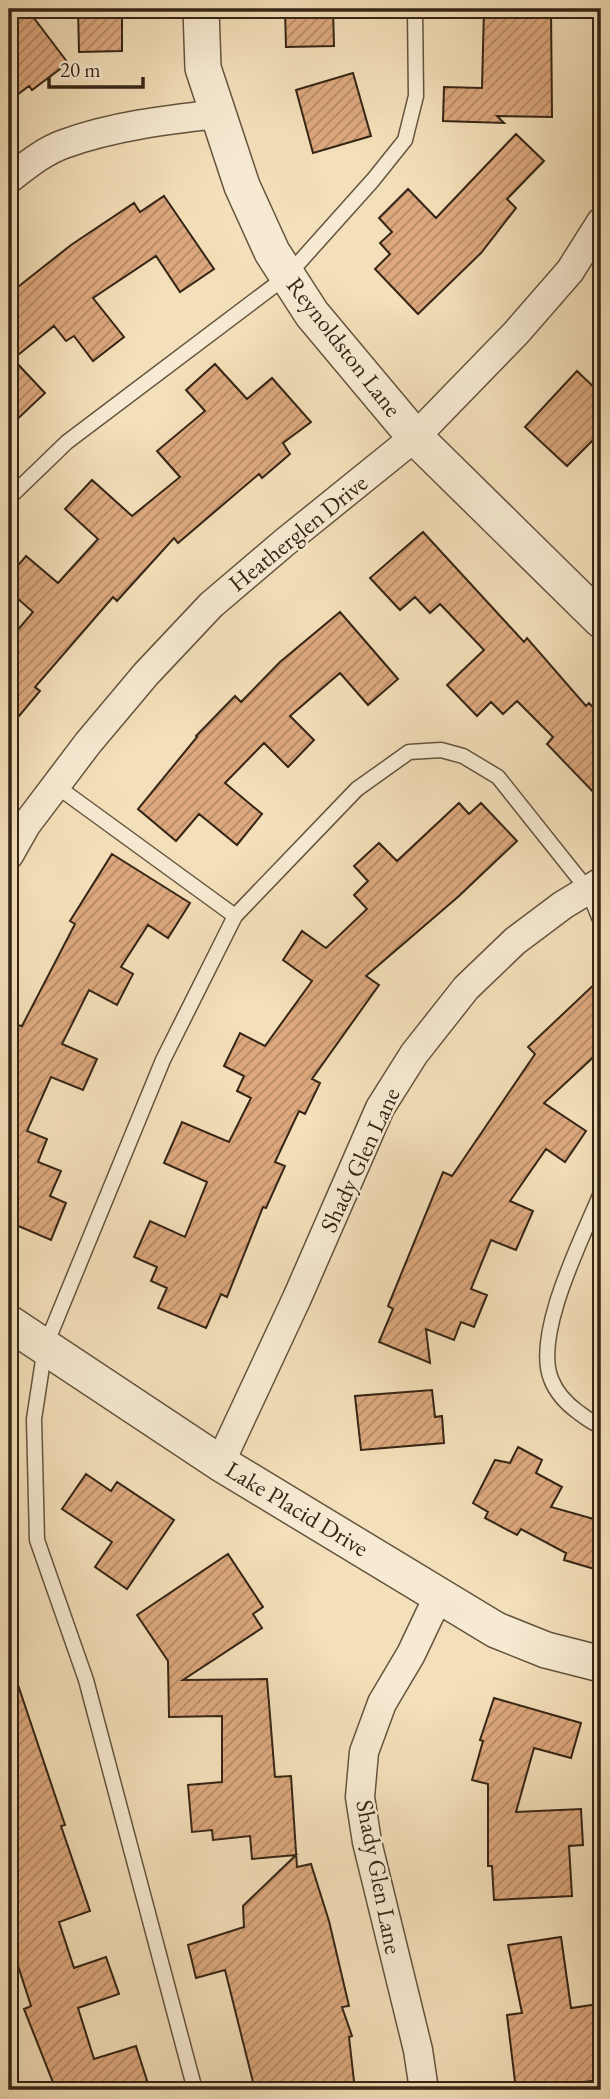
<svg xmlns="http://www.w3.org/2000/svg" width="610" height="2099" font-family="'EB Garamond',serif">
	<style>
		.building { fill: url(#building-hatch); stroke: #352515; stroke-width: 2 }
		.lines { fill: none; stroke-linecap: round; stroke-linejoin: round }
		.service-casing { stroke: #64543e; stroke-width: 17 }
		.minor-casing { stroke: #64543e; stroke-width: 31 }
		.tertiary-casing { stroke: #64543e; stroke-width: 38 }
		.service { stroke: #f7ead2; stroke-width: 14 }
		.minor { stroke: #f7ead2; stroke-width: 28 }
		.tertiary { stroke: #f7ead2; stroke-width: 35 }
		.labels { text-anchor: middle; stroke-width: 5; stroke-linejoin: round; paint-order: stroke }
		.street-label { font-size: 24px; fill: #352515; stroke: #f7ead2 }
	</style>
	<defs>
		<pattern id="building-hatch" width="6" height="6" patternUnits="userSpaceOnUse" patternTransform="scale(1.75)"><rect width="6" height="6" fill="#dda87e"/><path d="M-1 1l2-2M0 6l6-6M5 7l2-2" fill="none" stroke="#b48966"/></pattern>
	</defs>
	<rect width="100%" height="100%" fill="#f3dfb9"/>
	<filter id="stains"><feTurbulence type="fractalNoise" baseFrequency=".00286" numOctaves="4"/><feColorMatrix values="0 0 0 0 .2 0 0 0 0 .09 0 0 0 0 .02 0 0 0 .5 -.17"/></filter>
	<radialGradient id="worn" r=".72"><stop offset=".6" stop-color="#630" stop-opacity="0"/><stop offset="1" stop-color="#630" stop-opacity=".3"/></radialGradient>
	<path class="building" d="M9 9H27L68 63 32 90 29 86 9 101Z
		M78 9H122V51L79 52Z
		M285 9H333L334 46 286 47Z
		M484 9H551L552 117 497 116 504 123 443 121 444 87 482 88Z
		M353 73 371 136 313 153 296 90Z
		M516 134 544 161 507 199 516 208 481 253 418 314 375 269 390 254 380 243 392 232 379 218 408 189 436 218Z
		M164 196 214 269 180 292 156 256 93 298 124 337 93 361 74 336 66 341 54 326 13 359 45 393 9 427V294L71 245 134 203 140 212Z
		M215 364 247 399 272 378 311 422 283 443 290 454 262 478 259 474 178 543 174 538 117 601 113 597 35 687 40 691 9 728V640L33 612 9 591V576L26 556 58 583 98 539 65 509 92 480 132 516 180 477 157 451 205 411 186 390Z
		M577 371 601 394V432L567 466 525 427Z
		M423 532 524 642 527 638 586 706 589 703 601 716V800L547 744 553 737 517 701 503 714 491 702 477 716 447 685 484 650 440 604 430 613 415 597 400 610 370 578Z
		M340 612 398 679 368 705 340 673 290 716 314 740 288 767 264 743 225 783 262 814 237 845 199 814 176 841 138 809 197 737 196 736 235 696 241 702 280 662Z
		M459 803 469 814 481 803 517 841 459 896 366 976 379 985 312 1079 320 1083 305 1114 299 1111 275 1162 285 1166 266 1208 263 1207 227 1297 221 1294 206 1328 158 1308 167 1288 151 1281 157 1267 134 1257 150 1221 185 1237 207 1182 164 1163 182 1122 229 1142 251 1098 237 1091 244 1076 224 1066 240 1033 265 1046 312 981 283 960 302 931 326 948 367 909 354 895 368 881 354 866 379 843 397 861Z
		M112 854 190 903 168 938 148 925 121 967 133 974 117 1005 89 990 62 1044 97 1059 83 1090 51 1077 27 1131 47 1139 38 1162 61 1171 50 1196 66 1203 51 1240 9 1222V1044L17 1025 22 1026 75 924 70 921Z
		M601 978V1050L544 1103 586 1131 565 1162 546 1149 510 1201 533 1211 516 1250 491 1240 471 1289 487 1295 474 1327 461 1322 454 1340 426 1329 430 1363 379 1342 393 1309 388 1306 443 1172 452 1176 535 1054 528 1047Z
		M432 1390 435 1417 442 1416 444 1443 361 1450 355 1396Z
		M518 1447 542 1460 536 1473 562 1487 551 1507 601 1521V1571L564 1560 566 1553 521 1529 517 1535 485 1518 488 1512 473 1503 495 1460 510 1463Z
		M86 1474 111 1491 117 1482 174 1520 127 1589 95 1567 112 1542 62 1509Z
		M228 1554 263 1607 253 1614 262 1628 183 1680 267 1679 275 1777 291 1776 297 1867 311 1864 329 1921 349 2006 342 2007 352 2036 349 2037 355 2090H255L225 1970 196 1978 188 1945 244 1927 243 1906 296 1855 252 1859 250 1836 213 1840 212 1830 192 1832 188 1785 222 1782V1716L169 1717 168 1661 137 1615Z
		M9 1670H13L65 1825 61 1826 90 1911 59 1922 74 1968 106 1957 119 1994 78 2008 94 2059 136 2046 150 2090H56L24 2009 31 2006 9 1938Z
		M494 1698 581 1723 571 1758 534 1748 516 1812 581 1809 583 1845 569 1846 572 1896 494 1900 492 1866H488V1784L472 1780 483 1741 480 1740Z
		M561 1937 571 2008 599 2004 601 2043H596L600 2080 516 2090 507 2015 522 2013 508 1945Z"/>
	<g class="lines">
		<g class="service-casing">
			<path id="service" d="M9 498 67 442 287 276 373 180 405 140 416 96 415 9
				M55 785 235 916
				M601 1193C583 1237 533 1334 551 1379 556 1392 567 1404 578 1412 586 1418 592 1423 601 1426
				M195 2090 86 1680 37 1540 34 1419 45 1347 163 1060 235 916 357 789 409 752 441 750 463 756 498 777 588 890 601 922"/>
		</g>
		<g class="minor-casing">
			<path id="minor" d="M9 179C26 166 44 151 64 144 113 126 166 120 218 114
				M9 855 26 825 88 743 146 674 211 605 285 542 415 437 516 333 570 271 601 222
				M220 1463 297 1298 380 1108 414 1054 466 988 515 941 563 905 601 882
				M424 2090 418 2050 367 1842 360 1797 364 1752 382 1703 411 1654 439 1595"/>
		</g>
		<g class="tertiary-casing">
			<path id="tertiary" d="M201 9 203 68 242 186 272 252 312 314 415 437 601 620
				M9 1323 220 1463 496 1630 546 1650 601 1664"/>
		</g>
		<use href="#service" class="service"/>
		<use href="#minor" class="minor"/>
		<use href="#tertiary" class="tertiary"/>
	</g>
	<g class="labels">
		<g class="street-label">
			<text transform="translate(344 347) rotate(52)" y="8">Reynoldston Lane</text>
			<text transform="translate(298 533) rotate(-39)" y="8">Heatherglen Drive</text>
			<text transform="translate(360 1160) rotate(-65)" y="8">Shady Glen Lane</text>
			<text transform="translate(297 1509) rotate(31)" y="8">Lake Placid Drive</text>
			<text transform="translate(379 1877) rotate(79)" y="8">Shady Glen Lane</text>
		</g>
	</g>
	<rect width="610" height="2099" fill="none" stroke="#f3dfb9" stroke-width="35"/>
	<rect x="10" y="10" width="589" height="2078" fill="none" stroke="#352515" stroke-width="3.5"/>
	<rect x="18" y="18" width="575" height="2064" fill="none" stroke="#352515" stroke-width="2"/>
	<path d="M49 77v10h94v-10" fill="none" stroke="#352515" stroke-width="3.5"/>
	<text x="60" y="77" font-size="21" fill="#352515" stroke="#f7ead2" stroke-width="5" paint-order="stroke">20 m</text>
	<rect width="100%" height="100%" filter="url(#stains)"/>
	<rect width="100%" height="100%" fill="url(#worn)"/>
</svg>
